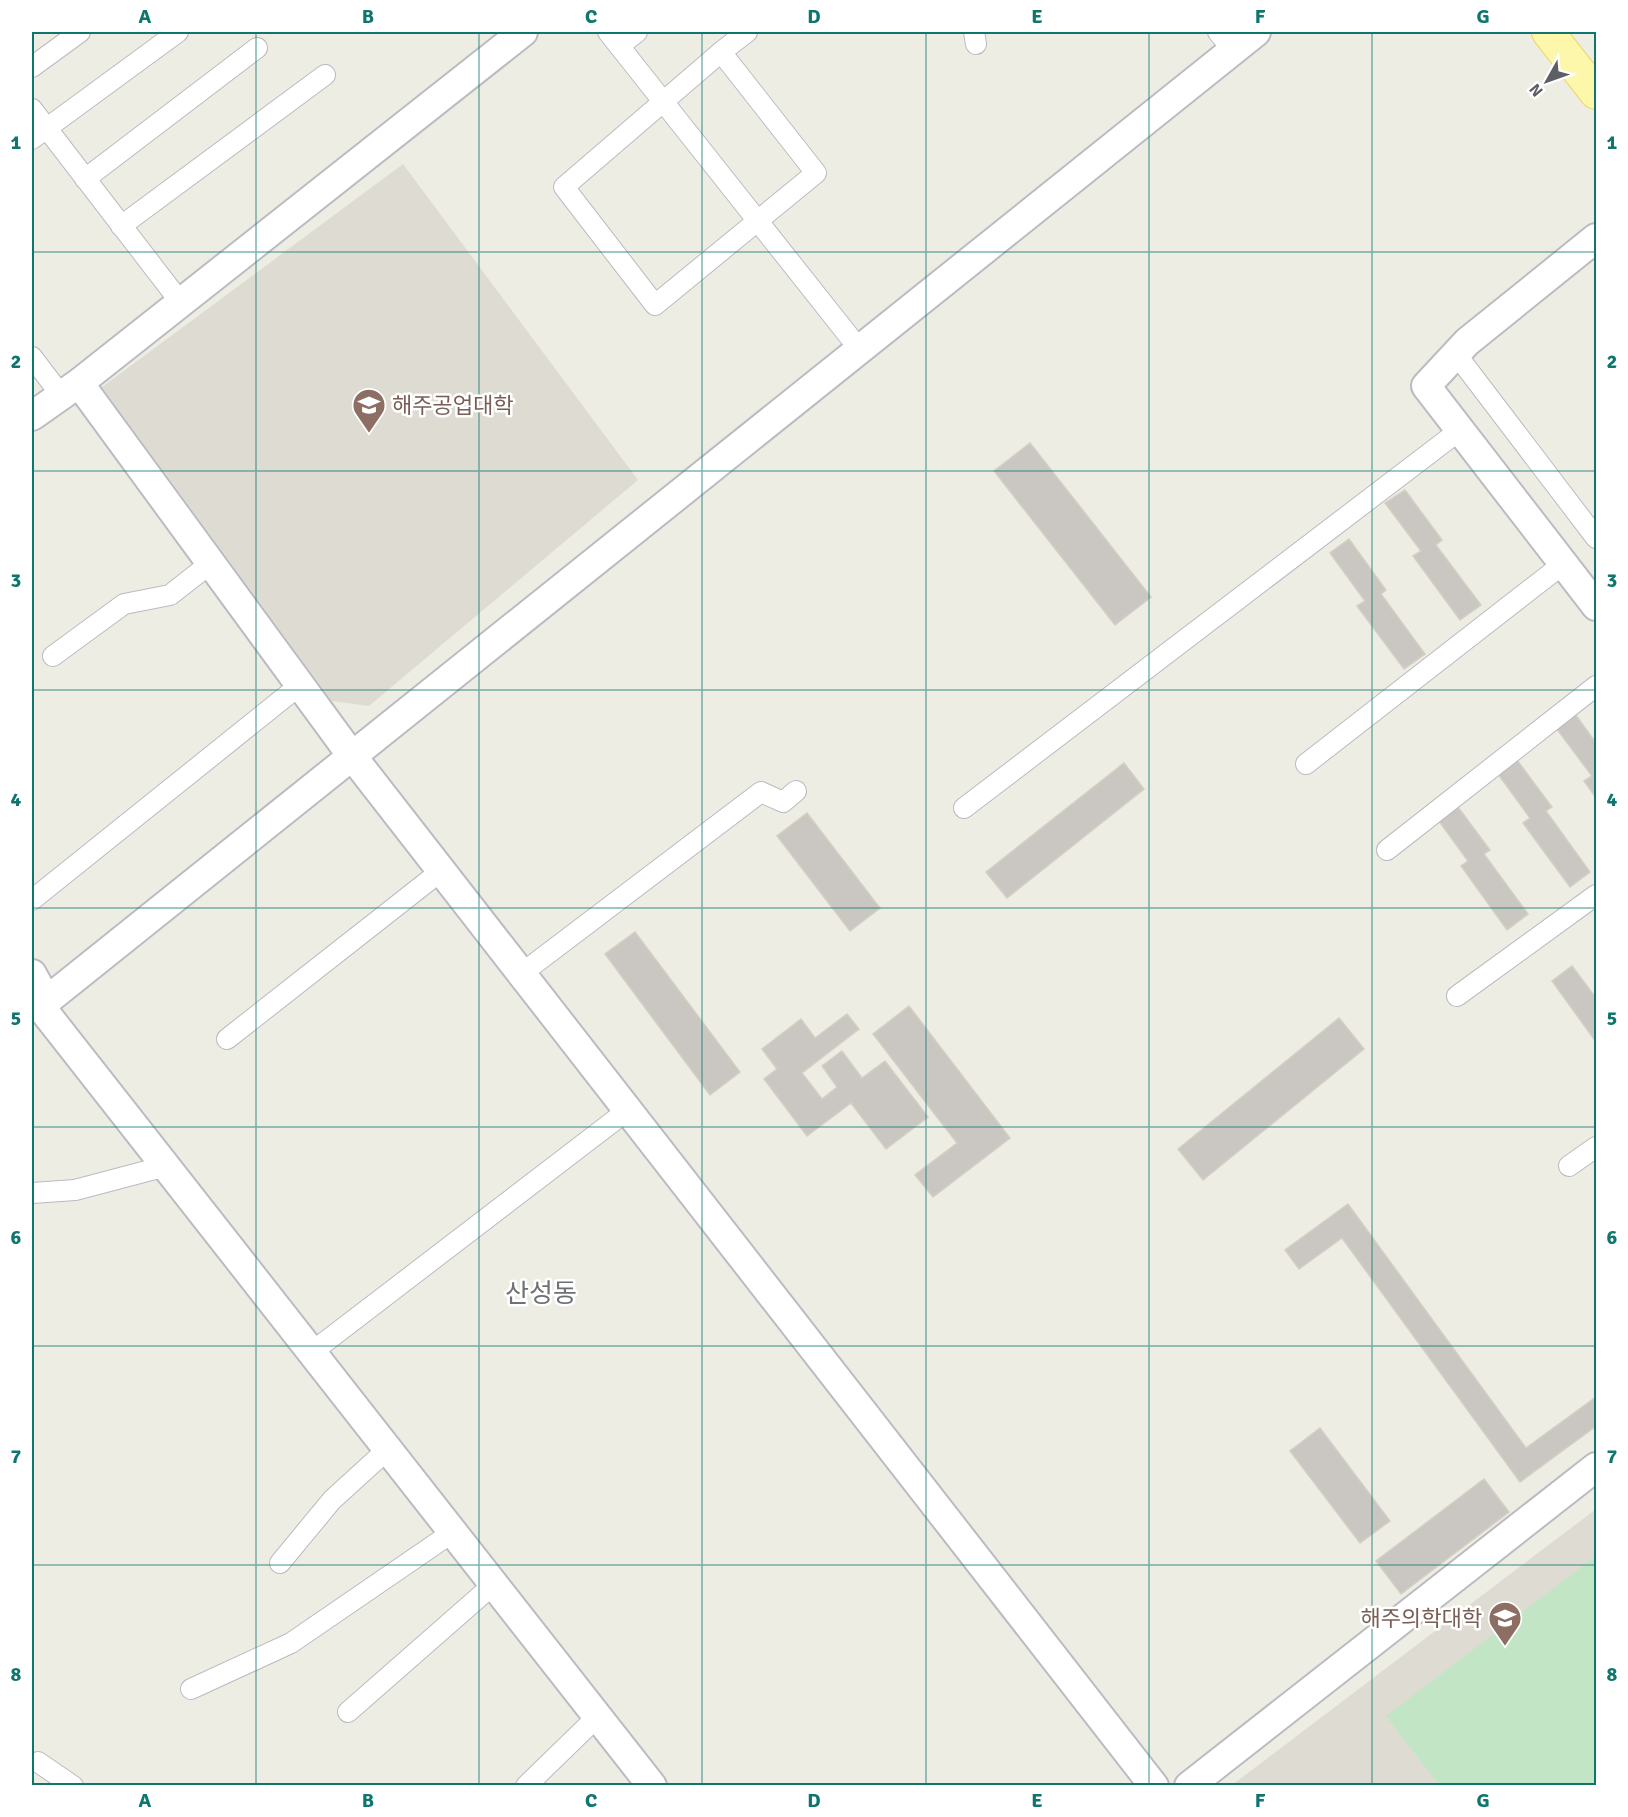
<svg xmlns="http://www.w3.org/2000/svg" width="1628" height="1817" font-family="Signika,'Noto Sans KR',sans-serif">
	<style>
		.education { fill: #dedcd2 }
		.green { fill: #c2e5c5 }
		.building { fill: #cac7c2; stroke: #d3cfc3; stroke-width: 1.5 }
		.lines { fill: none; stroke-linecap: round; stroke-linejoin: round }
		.street-casing { stroke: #b9bbc0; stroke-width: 22 }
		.secondary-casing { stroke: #babcc2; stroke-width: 32 }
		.primary-casing { stroke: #edd25f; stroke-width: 34 }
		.street { stroke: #fff; stroke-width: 20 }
		.secondary { stroke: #fff; stroke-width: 28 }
		.primary { stroke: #fcf7ab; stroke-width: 32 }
		.grid { fill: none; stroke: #0f766e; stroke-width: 1.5; stroke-opacity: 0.55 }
		.labels { text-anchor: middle; stroke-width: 5; stroke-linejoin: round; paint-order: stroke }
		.education-label { font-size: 22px; fill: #785e54; stroke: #fff; text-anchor: start }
		.quarter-label { font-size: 26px; fill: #6d7176; stroke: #fff }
		.neatline { fill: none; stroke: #0f766e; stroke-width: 2 }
		.grid-label { font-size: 20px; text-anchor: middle; font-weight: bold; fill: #0f766e }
	</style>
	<rect width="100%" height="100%" fill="#eeede4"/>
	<path class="education" d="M403 164 638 480 369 706 332 701 102 387Z
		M1596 1509V1785H1232Z"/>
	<path class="green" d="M1596 1556V1785H1439L1386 1716Z"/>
	<path class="building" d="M1030 443 1151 597 1115 625 994 471Z
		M1405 490 1442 540 1436 545 1481 605 1460 620 1413 556 1421 551 1385 503Z
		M1349 539 1386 590 1381 594 1425 654 1404 669 1357 606 1365 601 1330 553Z
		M1575 714 1596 743V798L1584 781 1592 776 1556 728Z
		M1514 756 1552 807 1546 811 1590 872 1570 887 1523 823 1530 818 1495 770Z
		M1124 763 1144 789 1007 898 986 872Z
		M1452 799 1490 850 1484 854 1528 914 1507 930 1461 866 1468 861 1433 813Z
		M807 813 880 908 850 931 777 836Z
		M635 932 740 1072 710 1095 605 954Z
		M1572 966 1596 998V1042L1552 981Z
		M909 1006 1010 1138 933 1197 915 1175 957 1143 873 1034Z
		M847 1014 859 1029 802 1073 822 1099 837 1087 822 1066 842 1051 862 1078 885 1061 928 1117 886 1149 851 1103 807 1136 764 1079 777 1069 762 1049 801 1019 815 1038Z
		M1339 1018 1364 1049 1203 1180 1178 1149Z
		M1348 1204 1526 1448 1596 1397V1426L1520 1482 1342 1238 1299 1269 1285 1250Z
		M1320 1428 1390 1521 1360 1543 1290 1451Z
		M1484 1479 1509 1512 1401 1594 1376 1561Z"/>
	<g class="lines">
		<g class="street-casing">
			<path id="street" d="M608 32 860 350
				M974 32 976 44
				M1218 32 1233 50
				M619 46 637 32
				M721 52 564 187 655 305 816 173 721 52 747 32
				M32 67 80 32
				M32 109 181 303
				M32 139 178 32
				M85 179 257 48
				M121 226 325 75
				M1456 354 1596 538
				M32 357 61 395
				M53 656 124 604 170 595 211 563
				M1306 764 1563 564
				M964 808 1460 430
				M1387 850 1596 686
				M32 900 300 685
				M521 974 761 792 783 802 796 791
				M1457 996 1596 895
				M227 1039 441 871
				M1569 1166 1596 1147
				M32 1193 75 1190 166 1166
				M312 1352 628 1110
				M280 1563 332 1500 388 1449
				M191 1689 291 1643 453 1532
				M348 1712 494 1584
				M38 1762 73 1786
				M526 1786 598 1716"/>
		</g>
		<g class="secondary-casing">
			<path id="secondary" d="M523 32 79 383 352 756 1154 1786
				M1596 238 1467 342 1426 386 1596 606
				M32 416 79 383
				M32 974 47 1001
				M652 1786 40 1006 1256 32
				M1189 1786 1596 1467"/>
		</g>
		<g class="primary-casing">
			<path id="primary" d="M1548 32 1596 93"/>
		</g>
		<use href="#street" class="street"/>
		<use href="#secondary" class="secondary"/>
		<use href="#primary" class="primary"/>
	</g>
	<path class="grid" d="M256 32V1786M479 32V1786M702 32V1786M926 32V1786M1149 32V1786M1372 32V1786M32 252H1596M32 471H1596M32 690H1596M32 908H1596M32 1127H1596M32 1346H1596M32 1565H1596"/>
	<defs>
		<g id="university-pin" transform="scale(1.725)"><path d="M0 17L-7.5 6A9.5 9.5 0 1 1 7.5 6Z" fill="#8d6e63" stroke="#fff"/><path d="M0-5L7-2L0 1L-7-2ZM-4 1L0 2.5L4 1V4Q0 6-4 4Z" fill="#fff"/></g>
	</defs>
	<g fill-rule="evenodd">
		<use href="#university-pin" x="369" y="405"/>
		<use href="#university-pin" x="1505" y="1618"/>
	</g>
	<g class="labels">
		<g class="education-label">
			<text x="392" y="413">해주공업대학</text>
			<text x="1482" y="1626" text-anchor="end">해주의학대학</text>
		</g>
		<g class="quarter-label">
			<text x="541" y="1302">산성동</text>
		</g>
	</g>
	<rect width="1628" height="1817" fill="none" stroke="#ffffff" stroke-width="66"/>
	<g transform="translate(1547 81) rotate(230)" stroke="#ffffff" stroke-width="4.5" paint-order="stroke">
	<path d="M0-4.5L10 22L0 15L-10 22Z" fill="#5c5f64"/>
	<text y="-9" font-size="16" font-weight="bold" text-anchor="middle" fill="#5c5f64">N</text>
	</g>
	<rect x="33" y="33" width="1562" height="1751" class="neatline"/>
	<g class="grid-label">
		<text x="145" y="23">A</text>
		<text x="368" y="23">B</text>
		<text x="591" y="23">C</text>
		<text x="814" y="23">D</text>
		<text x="1037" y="23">E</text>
		<text x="1260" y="23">F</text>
		<text x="1483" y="23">G</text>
		<text x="16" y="149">1</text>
		<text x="1612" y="149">1</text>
		<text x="16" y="368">2</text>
		<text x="1612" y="368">2</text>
		<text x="16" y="587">3</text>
		<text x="1612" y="587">3</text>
		<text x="16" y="806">4</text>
		<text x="1612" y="806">4</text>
		<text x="16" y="1025">5</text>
		<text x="1612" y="1025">5</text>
		<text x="16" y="1244">6</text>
		<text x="1612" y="1244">6</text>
		<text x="16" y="1463">7</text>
		<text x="1612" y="1463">7</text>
		<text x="16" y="1681">8</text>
		<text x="1612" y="1681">8</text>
		<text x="145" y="1807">A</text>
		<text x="368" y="1807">B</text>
		<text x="591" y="1807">C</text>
		<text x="814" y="1807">D</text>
		<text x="1037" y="1807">E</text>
		<text x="1260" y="1807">F</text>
		<text x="1483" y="1807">G</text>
	</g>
</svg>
